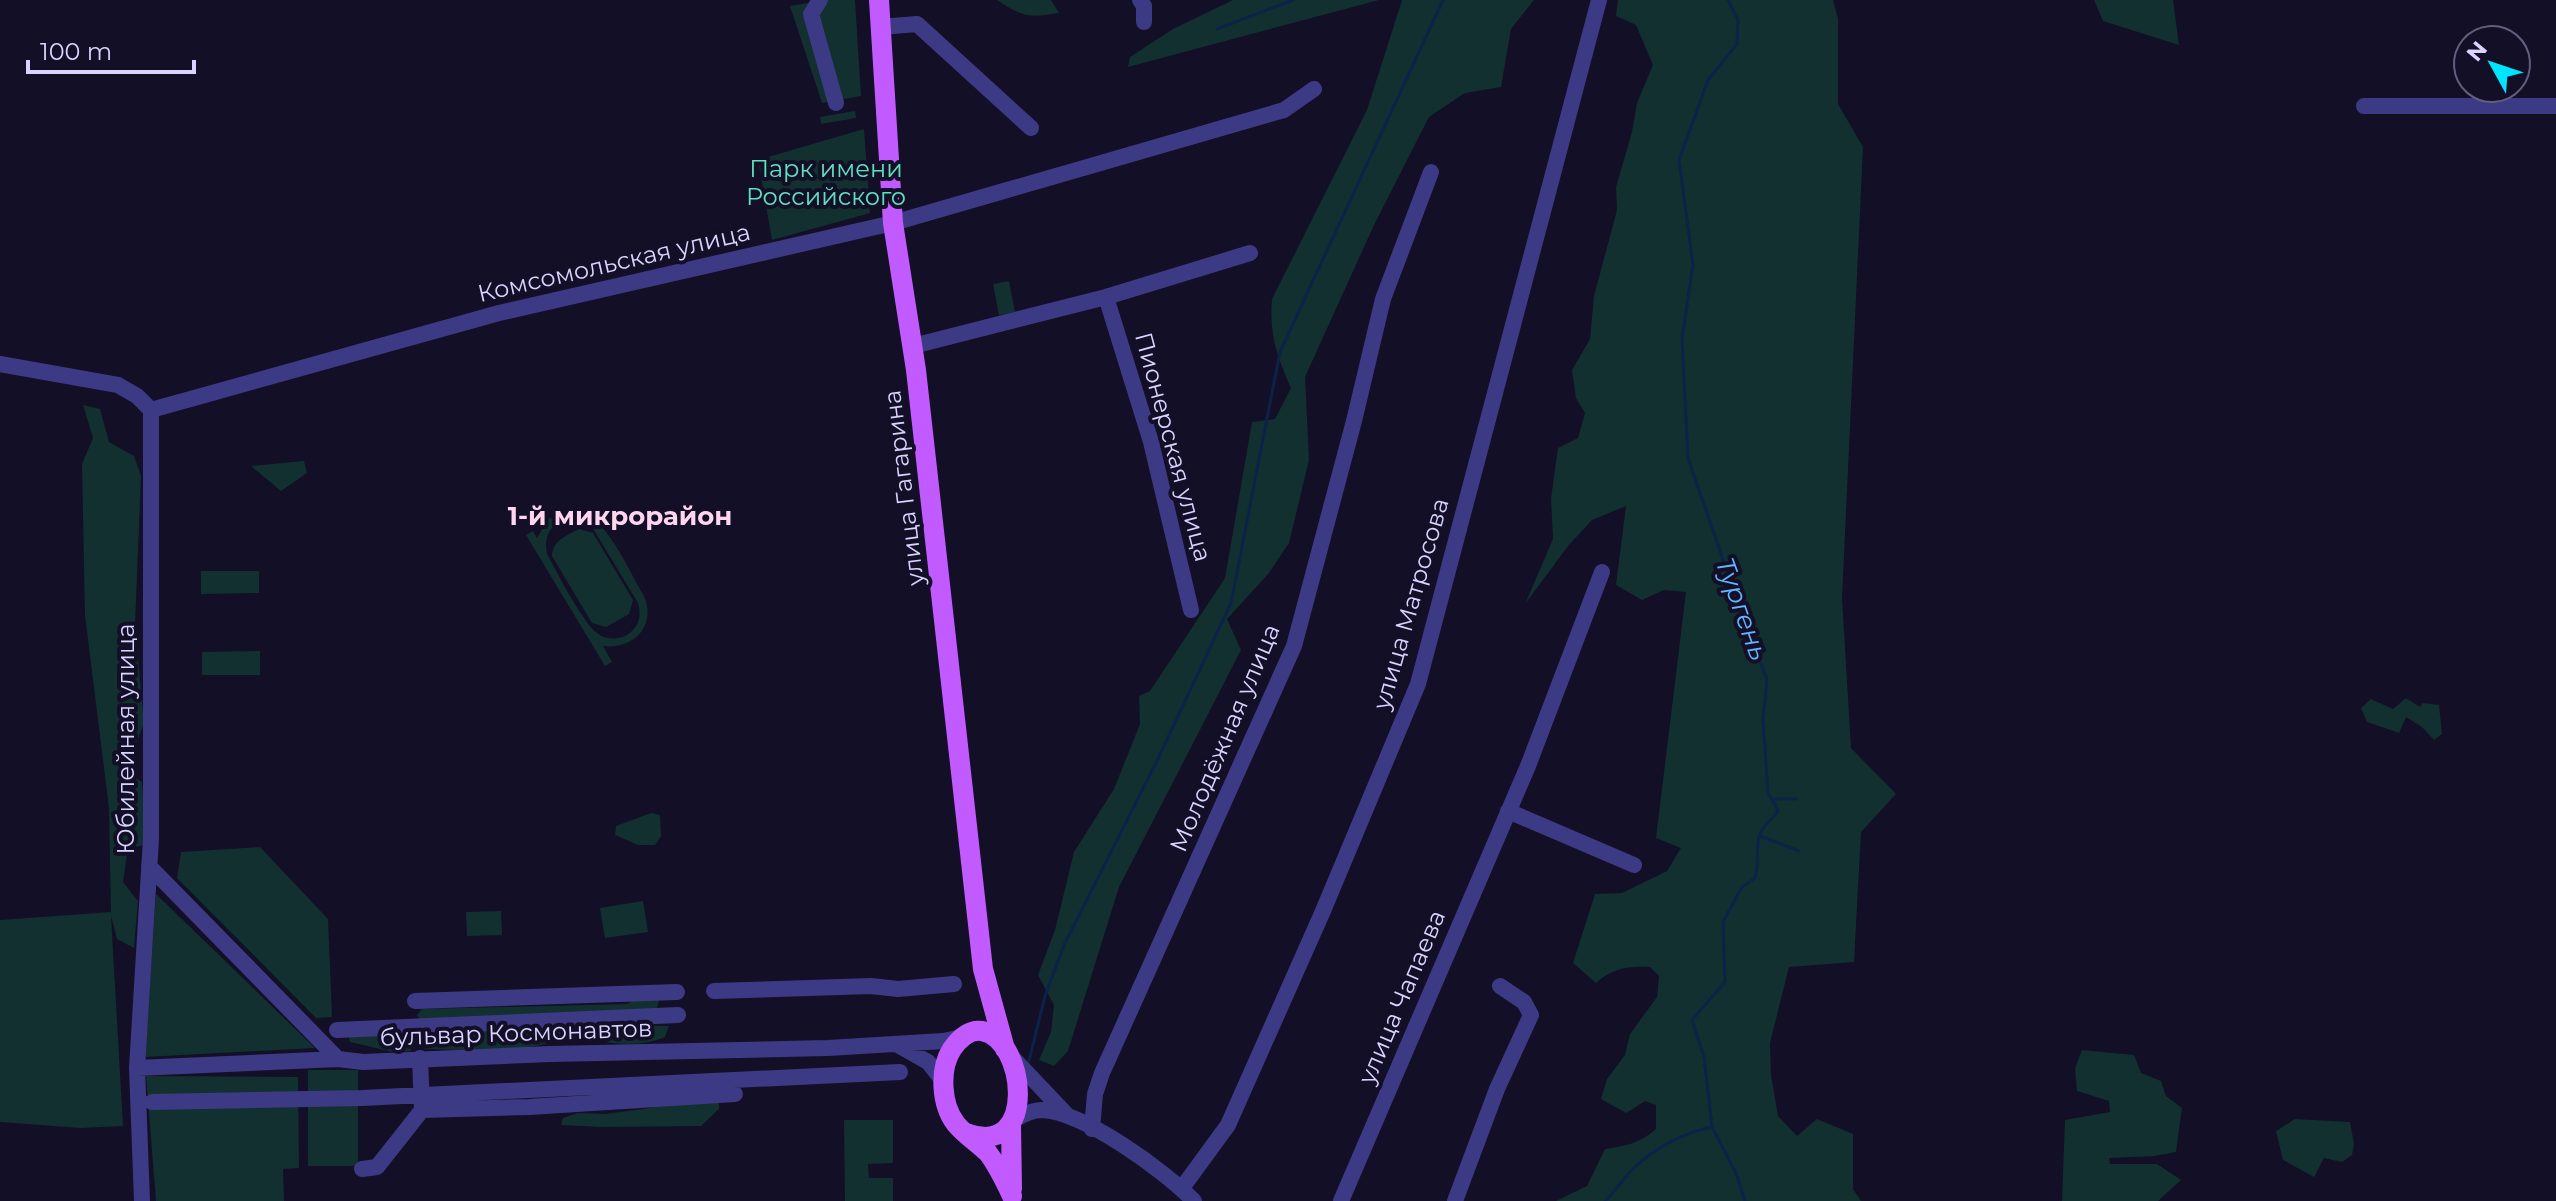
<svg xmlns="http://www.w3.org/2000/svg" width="2556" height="1201" font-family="Montserrat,sans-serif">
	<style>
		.green { fill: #12302f; fill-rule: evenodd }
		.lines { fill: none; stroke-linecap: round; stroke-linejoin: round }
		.stream { stroke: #0c2248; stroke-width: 3 }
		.minor { stroke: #3d3a85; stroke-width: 16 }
		.major { stroke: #c25bff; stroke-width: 20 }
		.labels { text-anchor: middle; stroke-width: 8; stroke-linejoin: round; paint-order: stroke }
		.park-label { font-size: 24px; fill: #5fe0c0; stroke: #130f26 }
		.street-label { font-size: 24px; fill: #d9d4ff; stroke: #130f26 }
		.neighbourhood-label { font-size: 26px; font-weight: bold; fill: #ffd6f0; stroke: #130f26 }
		.water-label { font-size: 26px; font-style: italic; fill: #62b6ff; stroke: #130f26 }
	</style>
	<rect width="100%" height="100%" fill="#130f26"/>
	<path class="green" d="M825 0H855L861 96 822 103 790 6Z
		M997 0H1051L1059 13C1029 18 1023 17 997 0Z
		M1233 0H1379L1128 67 1130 57 1173 29Z
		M1402 0H1534L1511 29 1501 87 1465 93 1429 117 1374 225 1305 377 1309 460 1289 543 1269 573 1227 619 1241 650 1119 887 1068 1051 1054 1066 1039 1060 1051 1032 1054 1005 1038 975 1055 930 1074 852 1114 789 1140 724 1139 696 1150 691 1225 578 1252 422 1275 419 1291 388C1277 356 1269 335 1272 299L1367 110Z
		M1618 0H1833L1838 19V104L1863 147 1842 598 1851 748 1896 794 1861 832 1854 962 1789 967 1770 1043 1771 1075 1778 1116 1797 1136 1817 1119 1853 1134V1189L1861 1201H1556L1587 1186 1605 1149C1626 1146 1640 1143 1656 1129V1105L1645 1101 1626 1113 1601 1099 1607 1079 1625 1055 1630 1034 1657 997 1659 976 1650 967C1627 966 1613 968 1596 983L1573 963 1595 894 1622 893 1667 871 1681 848 1656 838 1686 592 1664 590 1642 600 1616 585 1626 506 1592 520 1568 546 1525 604 1553 539 1551 498 1558 448 1578 438 1585 413 1576 398 1572 370 1590 339 1594 296 1617 210 1616 187 1632 132 1637 103 1653 65 1636 25 1616 16Z
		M2094 0H2173L2179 45 2103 21Z
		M855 111 856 118 821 124 820 117Z
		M864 129 870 213 772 240 758 160Z
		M1009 281 1015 312 999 315 993 284Z
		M83 405 100 409 109 442 134 456 141 476 135 625 144 723 133 751 131 775 142 782 146 845 128 848 123 882 138 901 134 948 117 939 111 916 123 1126 80 1128 0 1122V920L111 912 109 808 85 615 82 464 93 438Z
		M304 461 307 473 281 491 251 466Z
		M567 510C604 508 626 566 643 594 658 625 634 650 603 646L612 662 605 666 526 535 533 531 537 538 548 519ZM573 518 584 520 592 527 638 603C641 614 640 624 631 632 622 640 607 641 597 633 583 623 556 571 547 554 543 534 553 520 573 518Z
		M579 529 593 533 633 600 629 614 606 627 592 623 552 556C552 541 567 535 579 529Z
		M201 571H259V593L201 594Z
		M260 651V675H202V652Z
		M2406 698 2420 707 2423 703 2439 705 2442 734 2434 740 2422 727 2406 717 2399 733 2367 722 2361 708 2371 699 2393 709Z
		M651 813 660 815 661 836 655 845H638L615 835 616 826Z
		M260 847 328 919 332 1017 316 1018 177 878 181 852Z
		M156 894 315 1048 145 1057Z
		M643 901 648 932 605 938 600 908Z
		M501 911 502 935 467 936 466 912Z
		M642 995 660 996 656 1012 421 1021 417 1015 422 1009 627 1004Z
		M611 1025 669 1026 665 1037C642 1047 606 1046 585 1035V1026Z
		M561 1029 562 1039C526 1053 465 1050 425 1049L428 1034Z
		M381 1033 410 1035 411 1051 393 1052 350 1042 348 1035Z
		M2082 1050 2134 1055 2141 1073 2161 1081 2166 1096 2182 1108 2176 1152 2155 1156 2109 1158 2110 1164H2157L2181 1180 2158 1201H2062L2065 1120 2110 1112 2109 1101 2077 1091 2075 1068Z
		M308 1070H358V1166H308Z
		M146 1076 298 1077 299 1168 283 1169 284 1201H156Z
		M719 1099V1109L701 1126 603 1127 561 1125 563 1118 578 1113 605 1114 650 1108 679 1100Z
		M2295 1119 2350 1122 2354 1144 2352 1155 2342 1162 2324 1158 2314 1177 2283 1160 2276 1131Z
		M844 1120H893V1163L868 1164 869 1178H893V1201H845Z"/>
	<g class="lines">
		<path class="stream" d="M1728 0 1738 20 1737 44 1708 80 1679 160 1693 265 1682 339 1688 458 1749 635 1767 679 1763 720 1768 793 1778 810C1772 821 1762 825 1759 837 1756 850 1759 865 1755 878L1742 887 1723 922 1725 982 1692 1020 1704 1057 1712 1127 1736 1173 1745 1201
			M1217 29 1293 0
			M1772 799H1796
			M1760 836 1799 851
			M1028 1065 1045 996 1064 945 1156 763 1231 603 1280 352 1443 0
			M1605 1201C1616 1191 1623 1178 1634 1168 1655 1148 1682 1134 1711 1127"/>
		<path class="minor" d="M820 0 811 14 836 103
			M1140 0 1144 6V22
			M880 27 917 24 1031 128
			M2364 106H2556
			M1106 297 1151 442 1191 610
			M913 346 1106 297 1250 253
			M0 364 118 385 137 396 151 410
			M151 410 499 313 893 223 1284 110 1314 89
			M1508 811 1634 865
			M149 866 338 1059
			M714 991 871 986 898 989 954 984
			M415 1001 677 992
			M337 1030 678 1015
			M898 1045 928 1062 944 1082
			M1012 1057 1067 1115
			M137 1068 338 1059 363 1062 550 1054 828 1048 943 1041 962 1037
			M152 1102 362 1098 900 1072
			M422 1110 529 1107 735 1094
			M1014 1120C1022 1115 1031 1110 1042 1110 1084 1112 1165 1171 1194 1201
			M1092 1129 1095 1094 1102 1073 1294 646 1354 421 1383 299 1431 172
			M362 1169 377 1167 422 1110 420 1058
			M1182 1188 1228 1125 1323 911 1418 684 1599 0
			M142 1201 137 1068 151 839V410
			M1341 1201 1528 766 1602 572
			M1455 1201 1497 1089 1531 1015 1524 1002 1500 986"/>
		<path class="major" d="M879 0 893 223 916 370 983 969 1005 1049
			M1011 1126 1012 1189
			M966 1133C1039 1160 1026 1038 982 1031 969 1029 959 1039 952 1049 939 1069 941 1105 956 1124 965 1135 978 1143 988 1153 998 1166 1005 1181 1012 1196"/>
	</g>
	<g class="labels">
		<g class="park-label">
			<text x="826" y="177">Парк имени<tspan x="826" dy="28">Российского</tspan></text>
		</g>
		<g class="street-label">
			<text transform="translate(614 263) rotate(-13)" y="8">Комсомольская улица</text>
			<text transform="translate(1173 447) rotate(75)" y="8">Пионерская улица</text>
			<text transform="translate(904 488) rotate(-97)" y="8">улица Гагарина</text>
			<text transform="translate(1411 604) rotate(-74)" y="8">улица Матросова</text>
			<text transform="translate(1225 738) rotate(-67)" y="8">Молодёжная улица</text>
			<text transform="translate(126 739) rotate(-90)" y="8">Юбилейная улица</text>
			<text transform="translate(1402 997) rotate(-67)" y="8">улица Чапаева</text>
			<text transform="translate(516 1033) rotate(-2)" y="8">бульвар Космонавтов</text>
		</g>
		<g class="neighbourhood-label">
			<text x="620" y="525">1-й микрорайон</text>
		</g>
		<g class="water-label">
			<text transform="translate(1742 609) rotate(70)" y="9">Тургень</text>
		</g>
	</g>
	<g transform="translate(2492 64) rotate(310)"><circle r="38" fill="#130f26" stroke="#625e7d" stroke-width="2"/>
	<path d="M0-6L14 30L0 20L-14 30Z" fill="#00e5ff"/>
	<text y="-12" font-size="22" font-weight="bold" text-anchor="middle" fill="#d9d4ff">N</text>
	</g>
	<path d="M28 60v12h166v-12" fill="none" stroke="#d9d4ff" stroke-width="4"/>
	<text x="40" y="60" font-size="24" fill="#d9d4ff" stroke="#130f26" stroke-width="6" paint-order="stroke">100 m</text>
</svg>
